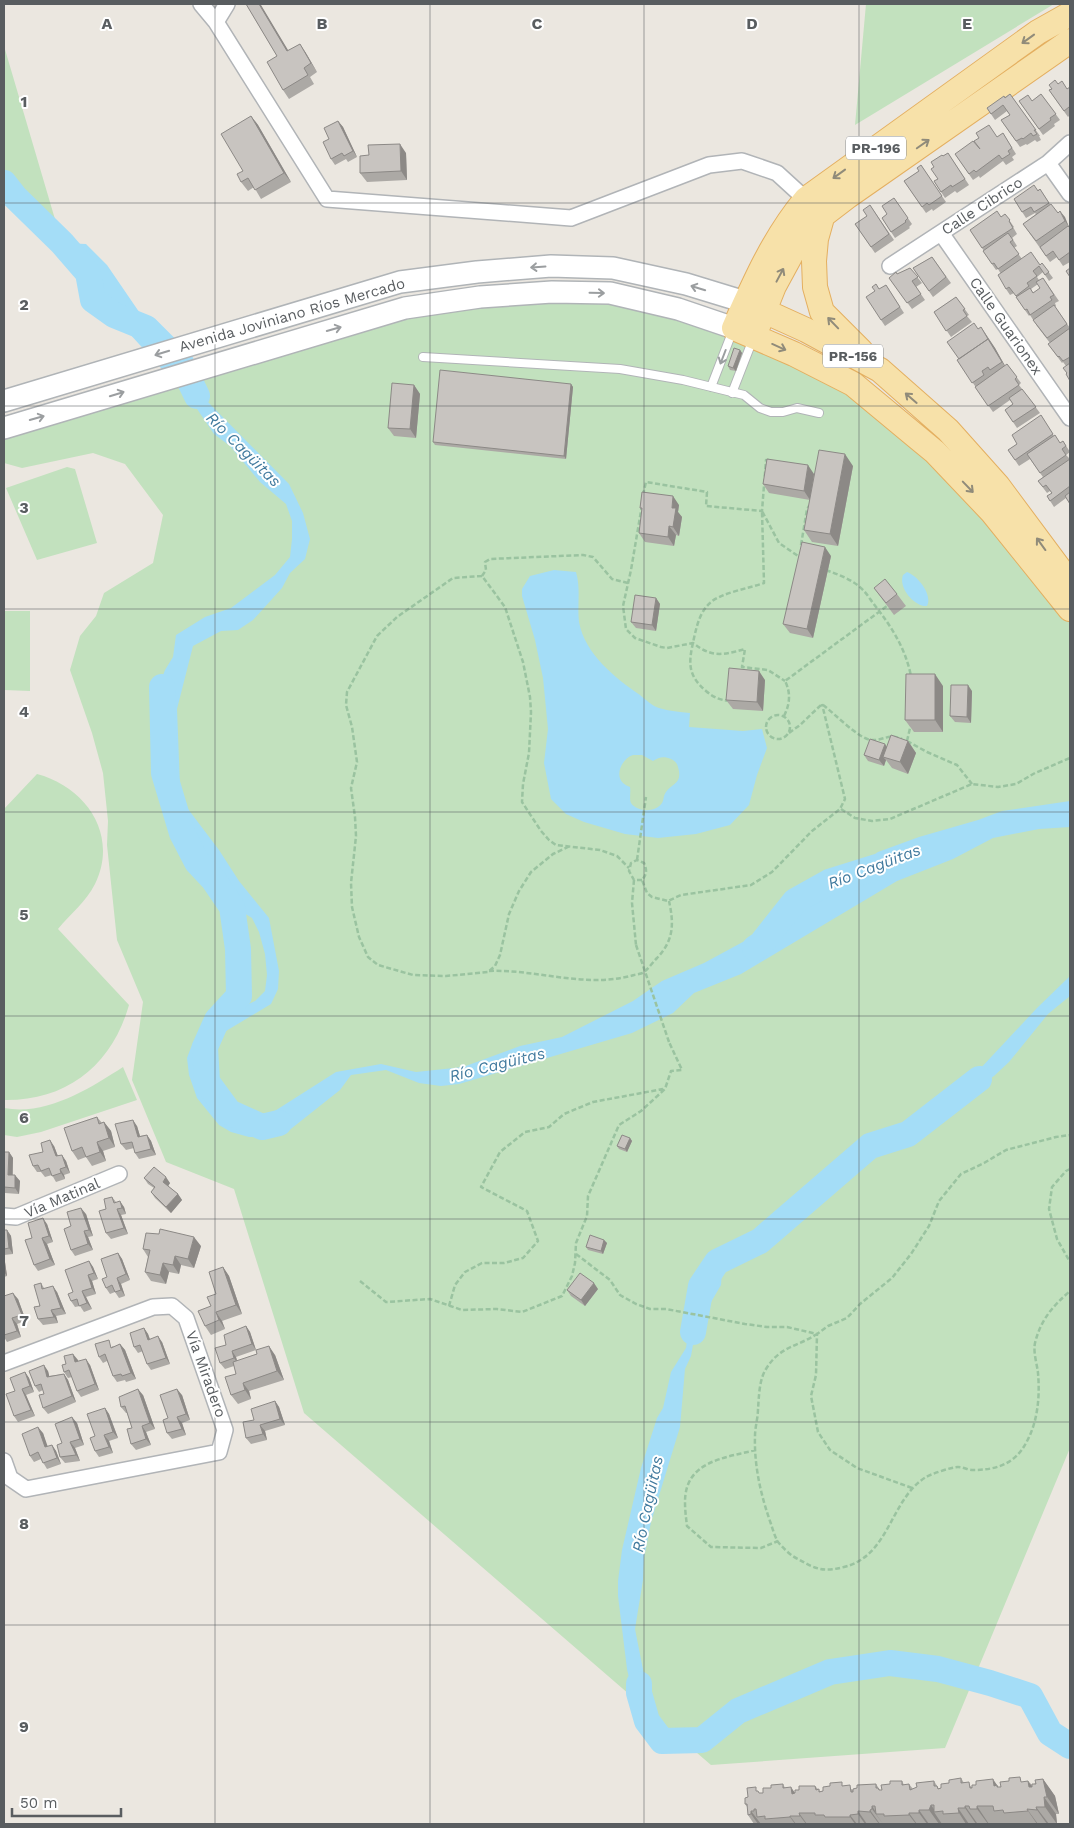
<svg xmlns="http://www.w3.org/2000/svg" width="1074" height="1828" font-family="'Work Sans',sans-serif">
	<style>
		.green { fill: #c2e1be }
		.water { fill: #a4ddf7; fill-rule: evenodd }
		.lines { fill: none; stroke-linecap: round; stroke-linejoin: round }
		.river { stroke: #a4ddf7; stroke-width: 26 }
		.service-casing { stroke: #b1b4b7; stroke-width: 10 }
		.minor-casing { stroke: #b1b4b7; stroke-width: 18 }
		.secondary-casing { stroke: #b0b4b7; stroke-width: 24 }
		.primary-casing { stroke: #e4af60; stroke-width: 26 }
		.path { stroke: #9ac3a0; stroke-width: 2.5; stroke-dasharray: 5 2.5; stroke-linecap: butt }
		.service { stroke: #fff; stroke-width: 8 }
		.minor { stroke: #fff; stroke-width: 15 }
		.secondary { stroke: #fff; stroke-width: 21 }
		.primary { stroke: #f7e1a9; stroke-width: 24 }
		.path-bridge { stroke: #9ac3a0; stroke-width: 2.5; stroke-dasharray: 5 2.5; stroke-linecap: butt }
		.wall { fill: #aca9a5; fill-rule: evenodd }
		.shaded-wall { fill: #8c8986 }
		.building { fill: #c8c4c0; stroke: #8c8986 }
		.oneway { stroke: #908b7a }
		.oneway2 { stroke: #9b9ea0 }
		.grid { fill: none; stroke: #595d60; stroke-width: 1; stroke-opacity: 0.55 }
		.labels { text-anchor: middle; stroke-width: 4; stroke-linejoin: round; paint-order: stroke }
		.shield { fill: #fff; stroke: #8b8e90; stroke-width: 1 }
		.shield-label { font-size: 14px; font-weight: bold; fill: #595d60 }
		.street-label { font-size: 15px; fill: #595d60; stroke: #fff }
		.water-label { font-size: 16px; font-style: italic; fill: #417a9e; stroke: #fff }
		.grid-label { font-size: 16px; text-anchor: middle; font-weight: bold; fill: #595d60; stroke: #fff; stroke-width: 4; stroke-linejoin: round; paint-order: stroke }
	</style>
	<rect width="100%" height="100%" fill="#ebe7e0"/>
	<path class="green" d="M866 4H1054L855 125Z
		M4 46 62 243 15 197 4 183Z
		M567 296 665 309 893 408 940 435 1070 596V1448L945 1748 711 1765 304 1413 234 1189 166 1162 132 1080 143 1002 117 940 107 845 108 821 103 773 92 733 70 670 80 636 96 616 104 593 153 563 163 515 125 464 93 453 22 468 4 463V440L69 417 392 320 454 309Z
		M67 467 75 469 97 543 37 560 6 488Z
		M4 611H30V691L4 690Z
		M37 774C86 787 119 835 95 884 86 902 70 914 58 929L129 1005C112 1065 67 1101 4 1100V809Z
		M123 1067 137 1100 41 1132 17 1137 4 1135V1108C46 1116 89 1089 123 1067Z"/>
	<path class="water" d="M62 243 86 244 107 265 148 325 200 394 289 484 303 513 310 539 305 559 290 573 282 588 253 620 238 630 221 631 193 646 177 709 180 786 188 809 219 850 239 881 269 918 279 971 278 989 271 1004 216 1037 207 1040 200 1055C207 1073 208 1097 223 1109 228 1114 237 1117 244 1120L270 1114 336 1072 381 1064 416 1072 463 1067 520 1046 562 1037 633 1001 662 981 704 963 807 907 828 893 849 871 878 852 919 837 978 820 1002 811 1070 801V827L1039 829 993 838 953 859 897 881 741 974 694 993 673 1013 632 1033 459 1084 441 1086 419 1083 386 1070 351 1075 340 1090 287 1132 263 1137H249L231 1132 219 1125 197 1098 189 1075 187 1058 193 1042 238 1009 255 1001 265 991 267 975 265 954 259 932 252 918 234 907 218 893 201 862 192 842 170 810 168 788 159 771 163 755 168 745 165 728 155 708 156 694 165 670 173 657 176 635 205 617 231 608 275 575 290 557 292 539V521L286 504 260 482 230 446 214 434 193 403 128 332 95 280Z
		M554 570 576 572C581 589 577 605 579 622 585 654 615 678 640 695 645 699 652 706 659 708 669 711 680 712 690 713L689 727 743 731 762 729 767 748 757 775 749 805 730 825 696 834 658 838 625 834 584 822 566 814 551 799 544 763 548 729 543 678 535 640 522 596V589L530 576ZM633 755H642L653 761C659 757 664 756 671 759 675 761 677 763 678 767 683 784 672 783 666 792 663 796 664 800 662 803 655 813 637 812 631 803 629 799 631 792 630 787 628 786 625 785 623 783 614 774 623 758 633 755Z
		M907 572C918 576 933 595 927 606 914 607 898 587 903 575Z
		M1070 976V996L1048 1014 1009 1062 994 1076 953 1104 948 1098 963 1087 1037 1008Z
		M711 1264 722 1270 721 1285 696 1328 691 1356 685 1369 680 1427 651 1522 644 1558 643 1580 635 1629 652 1715 639 1722 627 1669 618 1596V1581L622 1550 641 1468 657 1418 663 1408 671 1372 686 1348 691 1310 702 1293Z"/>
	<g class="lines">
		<path class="river" d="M4 183 15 197 62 243 88 273 93 300 114 315 146 328 181 363 197 396
			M162 687 164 773 182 833 197 862 213 879 232 907 238 949 239 996 217 1020 205 1047 207 1082 229 1112 262 1127 279 1123
			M755 948 761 944 795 901 829 882 877 867
			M693 1332 701 1286 717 1262 760 1241 870 1146 908 1134 979 1079
			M639 1684V1693L647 1721 662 1741 702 1740 738 1711 830 1672 890 1663 938 1669 990 1683 1030 1696 1050 1733 1070 1746"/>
		<g class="service-casing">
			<path id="service" d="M423 357 620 369 683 380 744 395 760 408 771 412H783L797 408 819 413
				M711 387 733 330
				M732 393 753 339"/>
		</g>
		<g class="minor-casing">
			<path id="minor" d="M201 4 216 22 327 199 571 218 709 165 742 161 777 173 812 205
				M216 22 227 4
				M1048 163 1070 194
				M941 233 1070 418
				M890 266 1048 163 1070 143
				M4 1216 16 1217 119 1174
				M4 1363 153 1307 172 1306 186 1318 225 1430 219 1452 26 1489 10 1478 4 1461"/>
		</g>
		<g class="secondary-casing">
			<path id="secondary" d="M4 401 400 282 477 272 551 266 613 268 686 284 745 302
				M4 428 405 308 480 297 552 292 610 293 678 309 734 328"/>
		</g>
		<g class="primary-casing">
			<path id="primary" d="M1070 14 1038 32 806 199C774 237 754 283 734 328L794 354 853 384 918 438 935 452 992 512 1070 609
				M823 214 816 239 814 261 815 287 822 312 861 351
				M751 305 806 330 880 370 948 430 998 486 1070 583
				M754 336 774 286 805 229 848 196 1070 41"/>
		</g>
		<path class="path" d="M643 495 646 482 707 492 706 506 762 511 766 460H769
			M642 505 631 570 623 606 626 629 635 638 661 647 667 648 693 643C712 658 723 655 745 649L742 667 768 670 785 681
			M801 545 807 509 809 506
			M826 570C839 575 854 580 864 591 867 594 870 599 873 603 891 626 905 647 911 676
			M482 576 453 578 397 617 377 636 347 692 346 705 352 727 357 762 351 788 355 817 356 836 351 883 352 907 359 937 368 957 378 965 413 975 446 976 488 972 495 966 500 955 509 914 519 891 531 872 553 854 570 846
			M628 583 612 579 593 557 583 555 490 559 485 562 486 570 482 576 505 607 523 662 530 697 531 712 529 753 523 784 522 802 541 831 549 840 556 845 600 850 617 856 629 868
			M730 701C719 700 713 697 706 691 686 674 689 661 694 638 697 625 700 612 710 603 720 593 750 588 764 583L762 511 779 543 801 558
			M823 705C834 713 859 739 871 740 884 741 887 733 902 739
			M766 727a12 12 0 1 1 24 0a12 12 0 1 1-24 0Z
			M784 716C790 704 791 693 785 681L887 606
			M789 733 800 725 822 704
			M907 741 911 724
			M907 741 927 752 957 765 972 784
			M841 809 855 818 872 821 890 819 972 784 998 787 1016 784 1035 773 1070 758
			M637 860 646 797
			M634 880 632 903 636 945
			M642 880H634L629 871 631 863 637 860 644 863C647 870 647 874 642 880L647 893 652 897 668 901 681 895 751 885 772 872 812 831 840 809 845 799 822 704
			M489 971C537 969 586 989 634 975 637 974 642 974 644 972 649 968 653 962 657 958 674 940 674 924 669 901
			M1070 1169 1066 1171 1052 1187 1049 1209 1057 1239 1070 1262
			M576 1254 610 1280 620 1295 636 1304 650 1309H666L745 1324 767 1327H787L817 1334C797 1347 780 1346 766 1369 759 1380 759 1397 758 1409 758 1418 755 1427 755 1436 754 1466 761 1496 771 1524 773 1530 775 1537 778 1542 783 1548 791 1556 798 1559 817 1570 824 1572 844 1567 890 1556 890 1499 926 1477 931 1474 952 1467 958 1467 963 1467 968 1470 973 1470 996 1470 1015 1464 1026 1443 1038 1422 1040 1396 1038 1373 1037 1364 1033 1352 1035 1343 1041 1319 1053 1306 1070 1291
			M360 1281 386 1302 430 1299 462 1310 497 1309 522 1312 562 1296 572 1276 575 1263 576 1243 587 1216 588 1196 619 1125 641 1111 665 1089 671 1071 682 1070 669 1042
			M449 1306 455 1285 465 1272 482 1263H504L523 1258 538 1241 527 1211 481 1187 500 1152 525 1132 549 1127 564 1114 593 1102 663 1089
			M756 1450C724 1458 685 1461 685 1502 685 1510 686 1518 687 1526L711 1547 761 1548 778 1541
			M912 1488 857 1468 830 1450 818 1432 811 1396 816 1375 817 1334 828 1326 847 1318 860 1304 892 1278 911 1254 929 1226 939 1201 961 1174 984 1163 1006 1150 1056 1137 1070 1135"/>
		<use href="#service" class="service"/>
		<use href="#minor" class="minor"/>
		<use href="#secondary" class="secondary"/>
		<use href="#primary" class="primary"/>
		<path class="path-bridge" d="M636 945 669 1042"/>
	</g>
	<path class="wall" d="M246 4H260L288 51 300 44 317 72 310 77 314 84 289 99 283 90 277 56Z
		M1058 84 1067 89 1070 87V115L1068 117 1049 90Z
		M1010 94 1040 136H1039L1041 140 1037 142 1035 140 1027 145 1026 144 1020 147 1001 120 1010 115 1007 111 995 120 987 108Z
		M1041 94 1060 120 1054 124 1055 126 1043 135 1019 101H1032Z
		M251 116 258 125 291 182 261 199 254 187 248 191 241 182Z
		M338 121 343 127 357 157 348 162 346 159 335 165 331 159 329 139Z
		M1003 133 1016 154 1012 157 1014 160 1006 165 1003 161 980 178 979 176 973 180 955 154 980 149Z
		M406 153 407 180 367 182 360 173 369 155Z
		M948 153 969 185 957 193 955 191 945 198 934 181 938 179 934 167 943 156Z
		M921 165 946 202 933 211 932 209 926 213 904 181 919 171Z
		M1040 189 1050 204 1058 213 1060 211 1070 228V262L1063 266 1057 257 1050 262 1023 224 1036 214 1035 213 1026 218 1014 199Z
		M894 198 912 224 909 227 910 228 895 238 882 218 887 214Z
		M870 205 894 240 875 253 855 224 867 216Z
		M1005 214 1014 227H1013L1017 234 1012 238 1017 246 1014 248 1022 259 1040 265 1042 263 1053 278 1049 281 1043 272 1037 277 1039 280 1043 278 1059 301 1055 303 1056 306 1055 307 1070 328V381L1067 373 1066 366 1063 362 1062 363 1048 344 1050 343 1037 326 1030 315 1029 316 1016 297H1017L1014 293 1010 295 1006 289 1001 274 998 269 996 270 983 251H984L970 230 1001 217ZM1038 284 1040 288 1033 293 1031 289Z
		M932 257 951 283 933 297 913 268Z
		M910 268 922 283 916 287 925 300 912 309 889 278Z
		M886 285 904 313 885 326 881 320 880 289Z
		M956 297 969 315 967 316 972 322 951 337 934 312Z
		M981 327 995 348 1005 366 1007 364 1021 383 1019 385 1040 413 1017 428 1005 410 1013 404 1010 400 993 412 957 360 959 359 978 329Z
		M740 350 742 353 736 371 730 370 728 366Z
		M571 384 573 387 566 459 435 445 433 442Z
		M414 385 420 394 416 438 394 436 388 428Z
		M1041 415 1054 436 1060 443 1063 441 1070 452 1066 455 1070 459V504L1066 498 1054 507 1047 496 1052 493 1050 491 1047 493 1038 481 1043 477 1030 459 1019 466 1008 450 1017 444Z
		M853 466 838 546 812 542 804 530 810 500 769 493 763 484Z
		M679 505 678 512 682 517 679 536 676 535 674 546 645 542 639 533 642 510 640 508Z
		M831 556 813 638 790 633 783 624Z
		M874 588 897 594 906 606 894 615Z
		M656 598 660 604 656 631 636 628 631 622Z
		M765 680 763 711 733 709 726 700Z
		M943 686V732H914L905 720Z
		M972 691 971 723 955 722 950 716Z
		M908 741 916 753 908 774 892 768 886 760 884 766 868 761 864 755 887 747Z
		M97 1117 102 1123 104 1122 111 1131 115 1147 103 1151 106 1161 92 1166 86 1157 78 1160 72 1151Z
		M137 1126 140 1136 147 1135 151 1141 156 1155 139 1159 135 1153 134 1148 126 1150 121 1144Z
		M630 1138 632 1141 627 1152 619 1149 617 1146Z
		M54 1146 58 1156 66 1161 70 1173 64 1175 65 1179 56 1182 52 1175 45 1177 41 1172H37L33 1166 43 1152Z
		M4 1152H9L13 1158V1175L20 1181 19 1194 5 1193 4 1192Z
		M144 1178 170 1183 168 1186 178 1194 182 1200 171 1213 155 1198 151 1192 154 1188 148 1184Z
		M112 1197 116 1202 124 1207 126 1214 121 1215 128 1234 111 1239 106 1233V1209Z
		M86 1214 93 1236 88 1237 93 1250 75 1256 71 1250V1226Z
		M47 1224 53 1242 47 1244 55 1265 38 1271 34 1265 32 1238Z
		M4 1230H7L11 1236 13 1254 4 1255 7 1276 4 1277Z
		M604 1240 607 1243 603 1254 588 1250 586 1247Z
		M201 1246 194 1268 181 1265 179 1274 169 1272 166 1284 151 1281 145 1272 148 1257 143 1249Z
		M118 1253 122 1259 130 1280 121 1284 125 1296 119 1298 115 1292 110 1294 106 1288 107 1277Z
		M89 1261 93 1267 98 1279 92 1281 96 1294 86 1297 92 1309 84 1312 80 1306 75 1307 71 1301 73 1292Z
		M223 1267 229 1276 242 1314 222 1321 225 1329 211 1335 205 1326 211 1306 216 1294Z
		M41 1283 44 1288 57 1292 66 1314 56 1316 58 1323 43 1325 38 1319Z
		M598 1289 585 1306 571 1296 567 1290Z
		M4 1296 18 1299 26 1321 17 1324 21 1337 7 1342 4 1337Z
		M246 1326 250 1332 256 1350 275 1355 284 1380 249 1391 251 1399 238 1404 231 1395 236 1374 234 1366 225 1369 220 1363 226 1345ZM256 1350 257 1354 237 1361 236 1357Z
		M144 1328 148 1334 150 1339 162 1342 170 1364 151 1370 147 1364 143 1351 138 1353 134 1347Z
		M120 1344 125 1350 136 1379 126 1382 125 1380 117 1382 113 1376 107 1361 103 1363 99 1357 113 1346 114 1347Z
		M78 1360V1361L90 1365 99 1390 81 1397 77 1391 72 1377 68 1378 64 1372Z
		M48 1371 49 1376 64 1374 68 1380 76 1402 48 1414 43 1408 44 1394 43 1390 39 1392 35 1386Z
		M25 1372 29 1378 34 1392 26 1395 35 1416 18 1422 14 1416 15 1391Z
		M143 1395 155 1429 146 1432 151 1445 136 1450 131 1444 132 1428 127 1413H126L121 1407Z
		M182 1395 190 1420 182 1423 186 1435 172 1439 167 1433 168 1418Z
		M275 1401 279 1407 285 1425 265 1431 267 1440 251 1444 246 1438 254 1420Z
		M105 1408 109 1414 118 1438 109 1441 113 1453 99 1457 95 1451V1436Z
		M77 1423 84 1445 75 1448 80 1461 65 1463 60 1457Z
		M43 1433 47 1447 52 1445 56 1451 61 1464 47 1469 41 1459 34 1462 30 1456Z
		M961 1778 964 1783 972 1787H999L1028 1781 1032 1785 1043 1779 1055 1796 1059 1814H1056L1057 1824H1003L1002 1823 980 1824 979 1823H977V1824H754L748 1815V1808L745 1804 748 1797 763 1793 771 1788 783 1784 785 1788 795 1793 799 1790 815 1786 821 1792 823 1791 830 1786H845L853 1790 876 1784 880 1790H882L890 1784 902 1781 904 1785 909 1784 913 1789 934 1781 939 1789 941 1788 949 1783Z"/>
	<path class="shaded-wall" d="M259 4 261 5 294 60 287 51Z
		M300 44 306 53 317 72 311 63Z
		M251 116 258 125 291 182 284 173Z
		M338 121 343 127 357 157 353 151Z
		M400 144 406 153 407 180 401 171Z
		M1060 211 1065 217 1069 227 1065 221Z
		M981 327 995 348 1008 371 1002 362Z
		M740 350 742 353 736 371 733 368Z
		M571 384 573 387 566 459 564 456Z
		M414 385 420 394 416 438 410 429Z
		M845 454 853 466 838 546 830 534Z
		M808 465 814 474 810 500 804 491Z
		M673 496 679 505 678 512 682 517 679 536 673 527 672 508Z
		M669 526 676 535 674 546 668 537Z
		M825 547 831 556 813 638 807 629Z
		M656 598 660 604 656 631 652 625Z
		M759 671 765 680 763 711 757 702Z
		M935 674 943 686V732L935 720Z
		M968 685 972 691 971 723 967 717Z
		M908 741 916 753 908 774 900 762Z
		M885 744 889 750 883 757 886 760 884 766 879 760Z
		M133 1120 137 1126 142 1143 138 1137Z
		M104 1122 111 1131 115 1147 109 1138Z
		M147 1135 151 1141 156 1155 151 1149Z
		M630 1138 632 1141 627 1152 625 1149Z
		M50 1140 54 1146 60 1162 56 1156Z
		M97 1142 103 1151 106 1161 100 1152Z
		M9 1152 13 1158 12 1181 8 1175Z
		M62 1155 66 1161 70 1173 66 1167Z
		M60 1169 64 1175 65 1179 61 1173Z
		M15 1175 20 1181 19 1194 15 1188Z
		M166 1177 170 1183 167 1188 163 1182Z
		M178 1194 182 1200 171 1213 166 1207Z
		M120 1201 124 1207 126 1214 122 1208Z
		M81 1208 86 1214 93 1236 89 1230Z
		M117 1209 121 1215 128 1234 124 1228Z
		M43 1218 47 1224 53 1242 49 1236Z
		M7 1230 11 1236 13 1254 9 1248Z
		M84 1231 88 1237 93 1250 88 1244Z
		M194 1237 201 1246 194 1268 188 1259Z
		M42 1238 47 1244 55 1265 50 1259Z
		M604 1240 607 1243 603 1254 601 1251Z
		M118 1253 122 1259 130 1280 126 1274Z
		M4 1254V1255L7 1276 4 1272Z
		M175 1256 181 1265 179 1274 173 1265Z
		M89 1261 93 1267 98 1279 94 1273Z
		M163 1263 169 1272 166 1284 160 1275Z
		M223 1267 229 1276 242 1314 236 1305Z
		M88 1275 92 1281 96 1294 92 1288Z
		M117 1278 121 1284 125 1296 121 1290Z
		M594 1283 598 1289 585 1306 581 1300Z
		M53 1286 57 1292 66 1314 61 1308Z
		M82 1291 86 1297 92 1309 87 1303Z
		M13 1293 18 1299 26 1321 22 1315Z
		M51 1310 56 1316 58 1323 54 1317Z
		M216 1312 222 1321 225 1329 219 1320Z
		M12 1318 17 1324 21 1337 17 1331Z
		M246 1326 250 1332 256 1350 252 1344Z
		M144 1328 148 1334 152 1346 148 1340Z
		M158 1336 162 1342 170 1364 166 1358Z
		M120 1344 125 1350 136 1379 131 1373Z
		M269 1346 275 1355 284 1380 277 1371Z
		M232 1351 236 1357 238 1364 234 1358Z
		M73 1354 78 1360 79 1368 75 1362Z
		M86 1359 90 1365 99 1390 95 1384Z
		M44 1365 48 1371 51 1383 47 1377Z
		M25 1372 29 1378 34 1392 30 1386Z
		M64 1374 68 1380 76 1402 72 1396Z
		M243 1383 249 1391 251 1399 245 1390Z
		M22 1389 26 1395 35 1416 31 1410Z
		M138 1389 143 1395 155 1429 150 1423Z
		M177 1389 182 1395 190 1420 186 1414Z
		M275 1401 279 1407 285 1425 280 1419Z
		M105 1408 109 1414 118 1438 113 1432Z
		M72 1417 77 1423 84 1445 80 1439Z
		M177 1417 182 1423 186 1435 182 1429Z
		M260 1425 265 1431 267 1440 263 1434Z
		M142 1426 146 1432 151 1445 146 1439Z
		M38 1427 43 1433 50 1453 45 1447Z
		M104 1435 109 1441 113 1453 109 1447Z
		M70 1442 75 1448 80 1461 76 1455Z
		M52 1445 56 1451 61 1464 57 1458Z
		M993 1779 1005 1797 994 1786Z
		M1043 1779 1055 1796 1059 1814 1047 1797Z
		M1028 1781 1040 1798 1029 1787Z
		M791 1787 803 1805 792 1794Z
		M1044 1797 1056 1814 1057 1824 1045 1807Z
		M931 1805 936 1812H934L942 1824H939L929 1810Z
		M872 1806 877 1814H876L883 1824 872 1809Z
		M965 1806 977 1823V1824H976L965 1808Z
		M977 1806 989 1824H988L977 1809Z
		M1036 1807 1049 1824H1047L1037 1810Z
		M958 1808 969 1824H966L959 1813Z
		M1027 1809 1038 1824H1037L1028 1811Z
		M870 1810 880 1824H879L870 1812Z
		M919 1810 929 1824H927L919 1813Z
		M751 1811 761 1824H758L751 1814Z
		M858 1811 867 1824H865L858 1814Z
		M799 1813 807 1824H806L800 1816Z
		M909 1813 917 1824H916L909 1815Z
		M850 1815 857 1824H855L850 1817Z
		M790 1816 796 1824H795L790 1817Z"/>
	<path class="building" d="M246 4H259L287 51 300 44 311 63 304 68 308 75 283 90 267 62 277 56Z
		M1055 80 1058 84 1062 81 1067 89 1070 87V109L1069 107 1064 111 1049 90 1052 89 1049 85Z
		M1010 94 1036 130H1034L1037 134 1033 136 1031 133 1023 139 1022 138 1016 141 1001 120 1010 115 1003 105 991 114 987 108 1004 96 1005 98Z
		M1041 94 1056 114 1050 118 1051 120 1039 129 1019 101 1028 95 1032 101Z
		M251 116 284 173 255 190 248 178 241 182 237 174 243 171 221 134Z
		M338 121 353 151 344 156 342 153 331 159 323 142 329 139 324 128Z
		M989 125 997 137 1003 133 1012 148 1008 151 1010 154 1002 159 999 155 976 172 974 170 969 174 955 154 973 141 980 149 974 141 979 138 976 133Z
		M400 144 401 171 360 173V156L369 155 368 145Z
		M948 153 965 179 952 187 951 185 941 192 934 181 938 179 931 169 934 167 931 162 942 155 943 156Z
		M921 165 942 196 929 205 927 203 922 207 904 181 919 171 917 168Z
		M1034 185 1038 191 1040 189 1049 203 1034 212 1031 207 1022 212 1014 199Z
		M894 198 908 218 905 221 906 222 891 232 882 218 887 214 882 206Z
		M1051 204 1058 213 1060 211 1065 221 1036 241 1023 224Z
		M870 205 889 234 871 247 855 224 867 216 863 210Z
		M997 211 1001 217 1005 214 1010 220 1009 221 1013 228 982 248 970 230Z
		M1068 226 1070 228V252L1059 260 1053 251 1046 256 1040 247Z
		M1008 233 1013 240 1010 242 1019 254 998 269 994 263 992 264 983 251Z
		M1031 252 1040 265 1042 263 1049 272 1045 275 1039 266 1033 271 1037 276 1027 283 1029 286 1016 296 1009 287 1006 289 998 275Z
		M932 257 946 277 929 291 913 268Z
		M910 268 918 277 912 281 921 294 907 303 889 278 896 272 897 274Z
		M1070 268V277L1066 271Z
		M1043 278 1054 295 1050 297 1052 300 1030 315 1027 309 1025 310 1016 297 1030 288 1033 293 1040 288 1036 282Z
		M876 284 879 289 886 285 900 307 881 320 866 297 875 291 872 287Z
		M956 297 965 309 963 310 967 316 946 331 934 312Z
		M1054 305 1067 324 1047 338 1033 320Z
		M974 323 978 329 981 327 988 339 959 359 947 342Z
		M1070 328V357L1063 361 1059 356 1058 357 1048 344Z
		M988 339 1002 362 990 370 988 367 982 371 984 375 972 383 957 360Z
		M734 348 740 350 733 368 728 366Z
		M1070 363V381L1066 374 1067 373 1063 368Z
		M1007 364 1017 377 1015 379 1019 385 988 406 975 387Z
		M440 370 571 384 564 456 433 442Z
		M392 383 414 385 410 429 388 428Z
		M1022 389 1036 407 1013 422 1005 410 1013 404 1009 398Z
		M1041 415 1053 434 1015 460 1008 450 1017 444 1012 435Z
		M1055 435 1060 443 1063 441 1066 446 1062 449 1066 455 1040 473 1027 454Z
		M819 450 845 454 830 534 804 530Z
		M767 459 808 465 804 491 763 484Z
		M1070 459V486L1050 501 1047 496 1052 493 1046 485 1043 487 1038 481Z
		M642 492 673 496 672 508H676L673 527 669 526 668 537 639 533 642 508H640Z
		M1070 492V504L1065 496Z
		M802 542 825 547 807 629 783 624Z
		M885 579 897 594 886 603 874 588Z
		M635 595 656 598 652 625 631 622Z
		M729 668 759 671 757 702 726 700Z
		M906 674H935V720H905Z
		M951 685H968L967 717 950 716Z
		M891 735 908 741 900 762 883 757Z
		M870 739 885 744 879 760 864 755Z
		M97 1117 99 1124 104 1122 109 1138 97 1142 100 1152 86 1157 82 1147 72 1151 64 1128Z
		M133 1120 138 1137 147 1135 151 1149 135 1153 132 1142 121 1144 115 1124Z
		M622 1135 630 1138 625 1149 617 1146Z
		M50 1140 56 1156 62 1155 66 1167 60 1169 61 1173 52 1176 49 1168 41 1171 38 1165 33 1166 29 1155 43 1152 41 1143Z
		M4 1152H9L8 1175H15V1188L4 1187Z
		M154 1167 166 1177 163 1182 178 1194 166 1207 151 1192 155 1187 144 1178Z
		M112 1197 114 1203 120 1201 122 1208 117 1209 124 1228 106 1233 99 1211 106 1209 104 1199Z
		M81 1208 89 1230 84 1231 88 1244 71 1250 64 1229 71 1226 67 1212Z
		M43 1218 49 1236 42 1238 50 1259 34 1265 25 1240 32 1238 28 1223Z
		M160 1229 194 1237 188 1259 175 1256 173 1265 163 1263 160 1275 145 1272 150 1250 143 1249 146 1233 159 1234Z
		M4 1230H7L9 1248 4 1249Z
		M590 1235 604 1240 601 1251 586 1247Z
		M118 1253 126 1274 117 1278 121 1290 115 1292 112 1285 106 1288 102 1279 107 1277 101 1259Z
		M89 1261 94 1273 88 1275 92 1288 82 1291 87 1303 79 1306 77 1299 71 1301 68 1294 73 1292 65 1270Z
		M223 1267 236 1305 216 1312 219 1320 205 1326 198 1311 211 1306 207 1297 216 1294 209 1272Z
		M580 1273 594 1283 581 1300 567 1290Z
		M41 1283 42 1289 53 1286 61 1308 51 1310 54 1317 38 1319 34 1307 40 1306 34 1285Z
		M13 1293 22 1315 12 1318 17 1331 4 1335V1296Z
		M246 1326 252 1344 232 1351 234 1358 220 1363 215 1348 226 1345 224 1335Z
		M144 1328 148 1340 158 1336 166 1358 147 1364 140 1345 134 1347 130 1333Z
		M109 1340 111 1348 120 1344 131 1373 122 1376 121 1374 113 1376 105 1354 99 1357 95 1344Z
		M269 1346 277 1371 243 1383 245 1390 231 1395 225 1377 236 1374 233 1362 257 1354 256 1350Z
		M73 1354 75 1362 86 1359 95 1384 77 1391 69 1370 64 1372 62 1365 66 1364 64 1356Z
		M44 1365 47 1377 64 1374 72 1396 43 1408 39 1395 44 1394 41 1384 35 1386 29 1371Z
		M25 1372 30 1386 22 1389 31 1410 14 1416 6 1394 15 1391 10 1378Z
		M138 1389 150 1423 142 1426 146 1439 131 1444 127 1429 132 1428 125 1406 121 1407 119 1397Z
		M177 1389 186 1414 177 1417 182 1429 167 1433 163 1420 168 1418 160 1395Z
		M275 1401 280 1419 260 1425 263 1434 246 1438 243 1422 254 1420 251 1409Z
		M105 1408 113 1432 104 1435 109 1447 95 1451 90 1438 95 1436 87 1414Z
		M72 1417 80 1439 70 1442 76 1455 60 1457 57 1445 62 1443 55 1424Z
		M38 1427 45 1447 52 1445 57 1458 43 1463 38 1452 30 1456 22 1434Z
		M1020 1777 1021 1782 1028 1781 1029 1787H1032V1784H1036L1035 1780 1043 1779 1047 1797H1044L1045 1807H1036L1037 1810 1027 1809 1028 1811 1004 1813 1003 1810 994 1811 993 1806H977V1809H970L969 1806H965V1808H958L959 1813 943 1814V1811L934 1812V1805H931L929 1810H919V1813H909V1815L884 1816V1814H876L875 1806H872V1809L870 1810V1812L858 1811V1814L850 1815V1817H825L824 1815H815V1813H799L800 1816H790V1817L765 1819V1816L757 1817 756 1809H754V1811H751V1814L748 1815 747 1804H745V1798L748 1797 747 1788 756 1787V1791H758L759 1793H763V1788H771V1785L783 1784V1788L791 1787 792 1794 795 1793V1790H799V1786H815L816 1790 819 1789V1792L823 1791V1787L830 1786V1783L842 1782V1786L850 1785 851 1792H853V1789L857 1788V1785L876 1784V1788H878L879 1790H882L881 1785 890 1784V1781H902V1785L909 1784 910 1790 917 1787 916 1783 934 1781V1786H937L938 1789 941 1788V1784L949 1783V1780L961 1778V1783L969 1782 970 1788H972V1785H976V1781L993 1779 994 1786 997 1785V1787H1001L1000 1782 1009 1781V1778Z"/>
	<defs><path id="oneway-shaft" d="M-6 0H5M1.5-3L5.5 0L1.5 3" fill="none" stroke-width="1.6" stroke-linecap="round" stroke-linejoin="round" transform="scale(1.25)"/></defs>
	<g class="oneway">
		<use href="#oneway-shaft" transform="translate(1028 39) rotate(144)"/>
		<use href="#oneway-shaft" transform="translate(923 144) rotate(-35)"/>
		<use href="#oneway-shaft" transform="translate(839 174) rotate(144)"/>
		<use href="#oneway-shaft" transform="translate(780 275) rotate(-62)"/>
		<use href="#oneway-shaft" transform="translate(833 323) rotate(-134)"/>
		<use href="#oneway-shaft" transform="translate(779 347) rotate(24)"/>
		<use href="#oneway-shaft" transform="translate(911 398) rotate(-139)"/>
		<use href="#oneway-shaft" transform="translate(968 487) rotate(46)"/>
		<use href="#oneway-shaft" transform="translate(1041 544) rotate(-126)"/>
	</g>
	<g class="oneway2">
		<use href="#oneway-shaft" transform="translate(538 267) rotate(176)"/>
		<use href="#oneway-shaft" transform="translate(698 288) rotate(-163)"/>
		<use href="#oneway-shaft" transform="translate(597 293) rotate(1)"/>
		<use href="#oneway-shaft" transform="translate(334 329) rotate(-16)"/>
		<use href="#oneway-shaft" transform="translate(162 353) rotate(163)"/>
		<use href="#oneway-shaft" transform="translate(723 357) rotate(111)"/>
		<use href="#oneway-shaft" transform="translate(117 394) rotate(-17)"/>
		<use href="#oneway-shaft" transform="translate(37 418) rotate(-16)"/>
	</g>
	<path class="grid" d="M215 4V1824M430 4V1824M644 4V1824M859 4V1824M4 203H1070M4 406H1070M4 609H1070M4 812H1070M4 1016H1070M4 1219H1070M4 1422H1070M4 1625H1070"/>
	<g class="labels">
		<g class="shield">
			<rect x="846" y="136.5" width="60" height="23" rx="4"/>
			<rect x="823" y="344.5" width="60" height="23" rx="4"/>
		</g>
		<g class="shield-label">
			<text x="876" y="153">PR-196</text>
			<text x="853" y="361">PR-156</text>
		</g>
		<g class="street-label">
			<text transform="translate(982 206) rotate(-33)" y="5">Calle Cibrico</text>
			<text transform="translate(292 315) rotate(-16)" y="5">Avenida Joviniano Ríos Mercado</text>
			<text transform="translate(1006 326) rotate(55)" y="5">Calle Guarionex</text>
			<text transform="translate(62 1198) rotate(-23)" y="5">Vía Matinal</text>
			<text transform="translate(206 1374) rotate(70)" y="5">Vía Miradero</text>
		</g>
		<g class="water-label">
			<text transform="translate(244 449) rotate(45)" y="6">Río Cagüitas</text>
			<text transform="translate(874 866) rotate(-21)" y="6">Río Cagüitas</text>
			<text transform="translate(497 1064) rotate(-14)" y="6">Río Cagüitas</text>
			<text transform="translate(647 1504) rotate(-78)" y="6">Río Cagüitas</text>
		</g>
	</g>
	<g class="grid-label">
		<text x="107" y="29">A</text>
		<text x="322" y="29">B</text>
		<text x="537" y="29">C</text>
		<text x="752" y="29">D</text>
		<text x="967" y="29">E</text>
		<text x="24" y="107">1</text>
		<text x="24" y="310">2</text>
		<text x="24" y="513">3</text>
		<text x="24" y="717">4</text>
		<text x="24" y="920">5</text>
		<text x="24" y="1123">6</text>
		<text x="24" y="1326">7</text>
		<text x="24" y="1529">8</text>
		<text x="24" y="1732">9</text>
	</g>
	<rect width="1074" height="1828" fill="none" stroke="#595d60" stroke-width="10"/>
	<path d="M12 1808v8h109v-8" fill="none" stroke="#595d60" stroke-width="2.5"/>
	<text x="20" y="1808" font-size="15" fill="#595d60" stroke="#ffffff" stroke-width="4" paint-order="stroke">50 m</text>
</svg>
